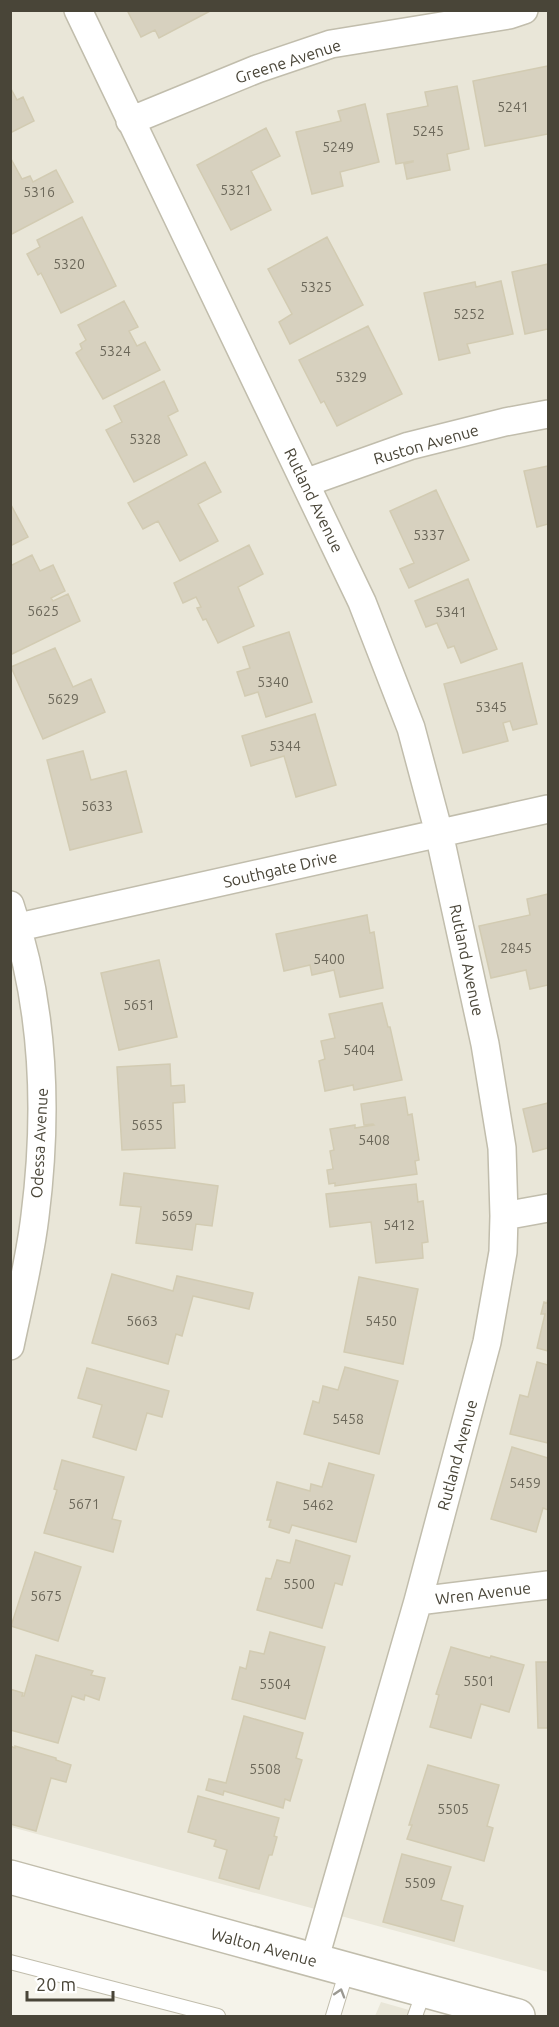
<svg xmlns="http://www.w3.org/2000/svg" width="559" height="2027" font-family="Ubuntu,sans-serif">
	<style>
		.residential { fill: #e9e6d8 }
		.building { fill: #d7d1bf; stroke: #d2cbb2; stroke-width: 1.5 }
		.lines { fill: none; stroke-linecap: round; stroke-linejoin: round }
		.service-casing { stroke: #c1bdac; stroke-width: 16 }
		.minor-casing { stroke: #c1bdac; stroke-width: 30 }
		.tertiary-casing { stroke: #c1bdac; stroke-width: 36 }
		.service { stroke: #fff; stroke-width: 14 }
		.minor { stroke: #fff; stroke-width: 27 }
		.tertiary { stroke: #fff; stroke-width: 33 }
		.oneway { stroke: #9b9992 }
		.labels { text-anchor: middle; stroke-width: 5; stroke-linejoin: round; paint-order: stroke }
		.number-label { font-size: 14px; fill: #6c685a }
		.street-label { font-size: 16px; fill: #494538; stroke: #fff }
	</style>
	<rect width="100%" height="100%" fill="#f5f3ea"/>
	<path class="residential" d="M10 11H548V1972L11 1827Z
		M381 2002 430 2016H375Z"/>
	<path class="building" d="M127 10H212L159 38 155 30 141 37Z
		M548 66V134L485 146 473 81Z
		M457 86 469 149 447 154 450 170 407 179 404 164 413 162V161L396 164 387 114 428 106 425 92Z
		M10 87 17 100 23 97 34 121 10 133Z
		M365 104 379 162 340 172 343 186 312 194 296 132 341 121 338 111Z
		M266 128 280 156 251 171 271 210 231 230 197 165Z
		M10 157 22 179 30 176 33 182 56 170 73 202 10 235Z
		M82 217 116 286 61 313 41 273 38 275 27 254 40 247 37 240Z
		M327 237 363 305 290 344 279 322 292 314 268 269Z
		M548 264V329L525 334 512 272Z
		M501 281 513 334 467 344 470 353 439 360 424 293 475 282 476 287Z
		M124 301 138 327 129 331 137 346 145 342 160 370 103 399 76 353 82 349 80 344 86 340 78 325Z
		M368 326 402 394 337 426 324 401 321 403 299 360Z
		M164 381 178 411 168 416 187 455 134 482 106 430 122 422 114 406Z
		M205 462 221 492 198 504 218 541 180 561 158 521 143 529 128 503Z
		M548 466V524L537 527 524 471Z
		M436 490 469 560 409 588 400 569 414 563 390 511Z
		M10 503 28 537 10 546Z
		M249 545 263 574 238 587 254 626 218 643 206 619 203 620 197 608 201 607 196 597 183 603 174 583Z
		M32 555 40 571 53 565 65 591 51 598 53 601 68 594 80 621 10 655V566Z
		M468 579 497 649 461 663 454 646 448 648 437 623 426 627 415 601Z
		M289 632 312 702 266 717 258 692 245 696 237 672 250 668 243 647Z
		M55 648 73 687 91 679 105 712 43 739 11 667Z
		M522 663 537 724 513 730 510 721 503 723 508 741 463 753 444 684Z
		M315 714 336 785 296 797 284 756 251 766 242 736Z
		M83 751 91 780 126 771 142 832 70 850 47 760Z
		M548 894V985L530 989 526 970 491 978 479 926 530 915 527 899Z
		M367 915 370 933 374 932 383 988 340 997 334 970 312 975 310 965 284 971 276 934Z
		M159 960 177 1037 119 1050 101 973Z
		M382 1003 388 1027H390L402 1080 354 1090 353 1085 325 1091 319 1061 325 1059 321 1041 335 1038 329 1014Z
		M170 1064 171 1086 184 1085 185 1102 173 1103 175 1148 122 1150 117 1067Z
		M405 1097 408 1115 412 1114 419 1160 415 1161 417 1174 335 1186V1183L329 1184 327 1170 333 1169 330 1151 334 1150 330 1129 355 1125V1128L374 1125 373 1124 364 1125 361 1104Z
		M548 1103V1148L533 1152 523 1109Z
		M124 1173 218 1186 212 1226 196 1224 192 1250 136 1243 141 1207 120 1205Z
		M416 1184 418 1202 423 1201 428 1242 422 1243 423 1258 376 1263 371 1222 330 1227 326 1194Z
		M112 1274 173 1291 177 1276 253 1293 249 1309 193 1296 182 1336 176 1334 168 1364 92 1343Z
		M359 1277 418 1289 403 1364 344 1352Z
		M548 1298V1351L537 1348 545 1314H541L544 1302 547 1303Z
		M537 1362 548 1365V1443L510 1434 520 1395 528 1397Z
		M345 1367 398 1381 379 1454 304 1434 313 1401 319 1403 323 1386 338 1390Z
		M87 1368 169 1391 162 1417 147 1413 136 1450 93 1437 102 1405 78 1398Z
		M512 1447 548 1458V1510L543 1508 536 1532 491 1519Z
		M62 1460 124 1477 112 1519 121 1521 113 1552 44 1533 57 1490 54 1489Z
		M329 1463 374 1475 356 1542 292 1525 289 1533 269 1527 271 1520H267L277 1482 310 1491 311 1484 322 1487Z
		M296 1540 350 1556 342 1585 335 1583 322 1628 257 1610 266 1578 271 1579 277 1560 290 1563Z
		M35 1552 81 1567 58 1641 11 1626Z
		M270 1632 325 1647 305 1719 232 1699 240 1667 246 1669 250 1651 264 1654Z
		M451 1647 490 1658 491 1656 524 1665 509 1712 481 1704 471 1738 430 1727 439 1695 436 1694Z
		M36 1655 93 1671 91 1675 105 1678 99 1700 85 1695 84 1700 72 1696 58 1743 10 1730V1689L23 1693 22 1696H24Z
		M536 1662H548V1728H538Z
		M244 1716 303 1733 296 1758 302 1760 290 1801 285 1799 283 1808 224 1791 223 1795 206 1790 209 1779 226 1783Z
		M10 1746 15 1748V1746L56 1758V1760L71 1765 66 1782 51 1778 36 1831 10 1824Z
		M428 1765 499 1785 487 1826 493 1828 484 1861 407 1839 412 1825H409Z
		M198 1796 279 1818 274 1836 277 1837 272 1855H269L259 1889 219 1878 227 1850 214 1846 216 1840 188 1832Z
		M402 1854 451 1867 441 1900 463 1906 454 1941 383 1922Z"/>
	<g class="lines">
		<g class="service-casing">
			<path id="service" d="M10 1962 218 2016
				M333 2016 347 1970
				M415 2016 424 1991"/>
		</g>
		<g class="minor-casing">
			<path id="minor" d="M78 10 362 602 411 728 439 833 485 1044 502 1148 504 1216 503 1252 487 1342 418 1601 314 1961
				M130 121 257 69 331 44 509 15 524 10
				M305 483 409 446 505 422 548 414
				M10 905C44 1004 48 1113 35 1216 30 1259 19 1303 10 1346
				M10 929 548 809
				M504 1216 548 1208
				M418 1601 548 1585"/>
		</g>
		<g class="tertiary-casing">
			<path id="tertiary" d="M10 1877 518 2016"/>
		</g>
		<use href="#service" class="service"/>
		<use href="#minor" class="minor"/>
		<use href="#tertiary" class="tertiary"/>
	</g>
	<defs><path id="oneway-chevron" d="M-2-3.5L2.5 0L-2 3.5" fill="none" stroke-width="1.6" stroke-linecap="round" stroke-linejoin="round" transform="scale(1.5)"/></defs>
	<use class="oneway" href="#oneway-chevron" transform="translate(340 1993) rotate(-73)"/>
	<g class="labels">
		<g class="number-label">
			<text x="513" y="112">5241</text>
			<text x="428" y="136">5245</text>
			<text x="338" y="152">5249</text>
			<text x="236" y="195">5321</text>
			<text x="39" y="197">5316</text>
			<text x="69" y="269">5320</text>
			<text x="316" y="292">5325</text>
			<text x="469" y="319">5252</text>
			<text x="115" y="356">5324</text>
			<text x="351" y="382">5329</text>
			<text x="145" y="444">5328</text>
			<text x="429" y="540">5337</text>
			<text x="43" y="616">5625</text>
			<text x="451" y="617">5341</text>
			<text x="273" y="687">5340</text>
			<text x="63" y="704">5629</text>
			<text x="491" y="712">5345</text>
			<text x="285" y="751">5344</text>
			<text x="97" y="811">5633</text>
			<text x="516" y="953">2845</text>
			<text x="329" y="964">5400</text>
			<text x="139" y="1010">5651</text>
			<text x="359" y="1055">5404</text>
			<text x="147" y="1130">5655</text>
			<text x="374" y="1145">5408</text>
			<text x="177" y="1221">5659</text>
			<text x="399" y="1230">5412</text>
			<text x="142" y="1326">5663</text>
			<text x="381" y="1326">5450</text>
			<text x="348" y="1424">5458</text>
			<text x="525" y="1488">5459</text>
			<text x="84" y="1509">5671</text>
			<text x="318" y="1510">5462</text>
			<text x="299" y="1589">5500</text>
			<text x="46" y="1601">5675</text>
			<text x="479" y="1686">5501</text>
			<text x="275" y="1689">5504</text>
			<text x="265" y="1774">5508</text>
			<text x="453" y="1814">5505</text>
			<text x="420" y="1888">5509</text>
		</g>
		<g class="street-label">
			<text transform="translate(288 61) rotate(-18)" y="6">Greene Avenue</text>
			<text transform="translate(426 444) rotate(-16)" y="6">Ruston Avenue</text>
			<text transform="translate(314 500) rotate(64)" y="6">Rutland Avenue</text>
			<text transform="translate(280 869) rotate(-13)" y="6">Southgate Drive</text>
			<text transform="translate(467 960) rotate(78)" y="6">Rutland Avenue</text>
			<text transform="translate(39 1143) rotate(-87)" y="6">Odessa Avenue</text>
			<text transform="translate(457 1455) rotate(-75)" y="6">Rutland Avenue</text>
			<text transform="translate(483 1593) rotate(-7)" y="6">Wren Avenue</text>
			<text transform="translate(264 1947) rotate(15)" y="6">Walton Avenue</text>
		</g>
	</g>
	<rect width="559" height="2027" fill="none" stroke="#494538" stroke-width="24"/>
	<path d="M27 1991v9h86v-9" fill="none" stroke="#494538" stroke-width="3"/>
	<text x="36" y="1991" font-size="18" fill="#494538" stroke="#ffffff" stroke-width="4.5" paint-order="stroke">20 m</text>
</svg>
